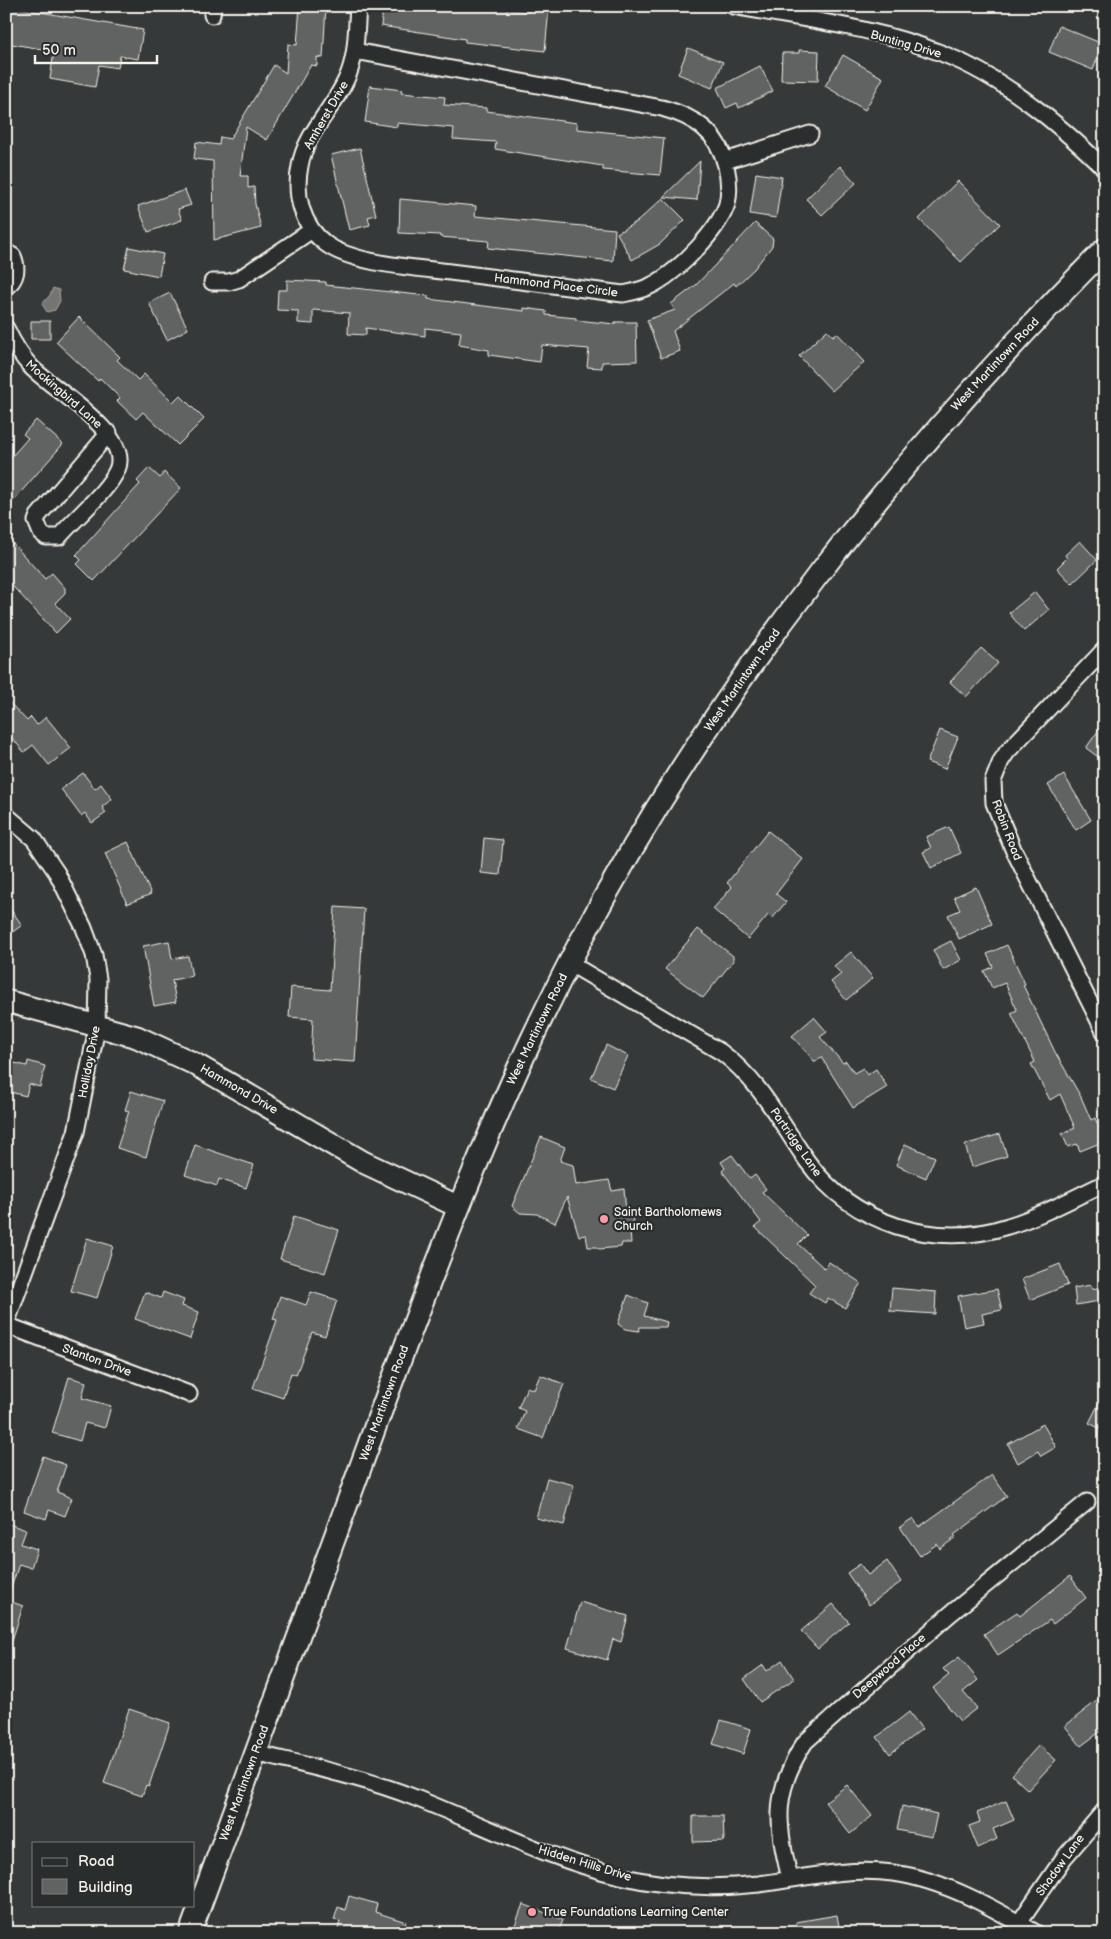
<svg xmlns="http://www.w3.org/2000/svg" width="1111" height="1939" font-family="'Balsamiq Sans',sans-serif">
	<style>
		.water { fill: #757572; stroke: #a8a7a1 }
		.building { fill: #616362; stroke: #f4f1e8 }
		.lines { fill: none; stroke-linecap: round; stroke-linejoin: round }
		.street-casing { stroke: #f4f1e8; stroke-width: 19 }
		.secondary-casing { stroke: #f4f1e8; stroke-width: 25 }
		.street { stroke: #2a2d2e; stroke-width: 15 }
		.secondary { stroke: #2a2d2e; stroke-width: 21 }
		.poi-dot { fill: #ff9aa2; stroke: #2a2d2e; stroke-width: 2 }
		.labels { text-anchor: middle; stroke-width: 4.5; stroke-linejoin: round; paint-order: stroke }
		.street-label { font-size: 12px; fill: #f4f1e8; stroke: #2a2d2e }
		.poi-label { font-size: 12px; fill: #f4f1e8; stroke: #2a2d2e; text-anchor: start }
	</style>
	<rect width="100%" height="100%" fill="#363939"/>
	<filter id="ink" filterUnits="userSpaceOnUse"><feTurbulence type="fractalNoise" baseFrequency=".02" numOctaves="2"/><feDisplacementMap in="SourceGraphic" scale="10" xChannelSelector="R" yChannelSelector="G"/><feConvolveMatrix kernelMatrix="1 2 1 2 8 2 1 2 1" color-interpolation-filters="sRGB"/></filter>
	<g filter="url(#ink)">
		<path class="water" d="M53 288 59 290 60 301 55 310 47 312 42 304 50 295Z"/>
		<path class="building" d="M6 6 143 30 138 59 120 56 118 68 99 65 95 87 50 79 54 51 6 43Z
			M300 6H326L323 58 317 57V66L311 65 267 140 246 127 240 176H248V188L254 187 255 204 261 228 214 240 213 161 194 159 196 142 219 145 220 137 230 139 274 65 286 73 288 44 297 45Z
			M383 6H472L528 12V6L549 8 545 51 465 42V39L381 26Z
			M1059 26 1103 44 1093 70 1049 52Z
			M688 48 723 62 712 88 678 74Z
			M799 50 819 51 818 81 781 80 782 53H799Z
			M843 55 883 78 865 110 825 86Z
			M760 66 773 91 739 108 737 103 726 108 717 88Z
			M370 86 402 90 401 93 445 97 444 105 486 108V111L577 123V129L664 138 660 175 603 170V166L495 149 496 142 453 139 454 128 397 123V127L365 122Z
			M360 148 376 215 368 217 370 225 349 230 331 155Z
			M700 161 697 200 663 197Z
			M840 166 856 183 822 215 806 199Z
			M756 173 782 177 776 218 750 214Z
			M958 181 1000 224 961 262 919 219Z
			M185 190 191 205 178 209 182 220 148 232 138 206Z
			M663 198 685 220 660 244 632 260 617 233 638 221Z
			M400 199 476 206 475 216 615 229 613 261 488 248 489 241 440 237V235L399 233Z
			M755 223 773 239 772 246 754 269 736 286 734 283 673 331 680 351 661 358 647 320 675 310 671 304 696 285Z
			M129 247 163 254 159 276 124 269Z
			M287 280 326 282V285L428 296V299L524 311V308L546 311V315L576 318V320L615 324V322H636L637 361 602 362V368L587 367 589 349 542 345 540 362 489 355V350L459 345 461 332 425 328V336L366 328V335L348 334 349 313 313 310V324L298 323V311L277 310 278 290H287Z
			M170 293 188 329 167 340 149 303Z
			M79 317 120 357 117 360 138 380 144 374 173 402 180 395 204 419 178 445 143 412 136 419 117 401 120 398 100 378 98 381 56 342Z
			M31 321H50V339H31Z
			M827 330 833 336 837 333 864 362 832 391 799 356Z
			M36 420 63 444 6 509V463L28 438 23 434Z
			M149 468 160 478 164 472 181 488 94 581 77 564 81 560 76 555 140 484 137 481Z
			M6 536 45 579 52 573 65 588V593L55 603 70 619 56 633 6 579Z
			M1080 541 1097 560 1072 584 1057 568 1067 558 1065 555Z
			M1035 592 1049 610 1024 631 1009 613Z
			M981 648 998 663 966 697 950 682Z
			M6 699 27 721 31 717 37 725 46 717 71 748 49 765 33 745 24 752 6 731Z
			M1105 721V762L1086 748Z
			M940 730 958 737 945 769 927 762Z
			M83 773 95 789 101 784 112 799 102 807 106 813 92 823 85 813 81 816 61 789Z
			M1064 775 1091 820 1076 830 1048 785Z
			M949 827 961 853 931 868 923 852 931 848 926 837Z
			M768 831 803 859 776 894 786 902 772 919 768 915 748 939 713 909 732 887 727 883Z
			M484 838 503 840 500 875 481 873Z
			M128 842 151 894 127 904 105 853Z
			M976 887 992 924 959 939 948 915 960 910 954 897Z
			M6 903 22 925 6 937Z
			M335 907 364 909 355 1062 311 1059 313 1019 289 1017 291 987 330 990Z
			M698 929 733 956V961L703 998 665 969Z
			M169 941 172 959 188 956 192 976 172 980 176 1002 154 1006 143 946Z
			M951 941 961 960 943 970 933 950Z
			M1007 945 1025 984 1023 985 1055 1052 1081 1097 1091 1120 1095 1118 1105 1141 1080 1151 1077 1144 1068 1147 1062 1134 1075 1128 1060 1094 1050 1100 1031 1064 1035 1062 1011 1013 1017 1010 1005 983 992 988 984 971 993 967 987 954Z
			M851 952 873 978 846 1000 831 982 841 974 834 966Z
			M814 1017 827 1032 820 1037 843 1063 846 1061 854 1073 863 1068 867 1075 876 1069 887 1087 853 1108 821 1057 815 1062 792 1036Z
			M606 1045 628 1056 613 1088 591 1078Z
			M6 1061 27 1066 28 1061 45 1066 40 1087 29 1084 26 1096 6 1091Z
			M131 1091 163 1101 146 1157 117 1148 129 1111 125 1110Z
			M1000 1134 1007 1156 972 1167 965 1145Z
			M541 1137 565 1147 560 1161 573 1165 576 1185 609 1180 612 1191 624 1189 626 1212H632L634 1231 630 1230 631 1243H622L621 1247 599 1249 596 1247H588L586 1235 579 1236 567 1197 555 1223 537 1214 520 1213 512 1206Z
			M905 1144 935 1157 926 1178 896 1165Z
			M195 1145 254 1165 246 1188 219 1179 217 1186 185 1175Z
			M732 1155 750 1179 755 1175 766 1189 762 1192 807 1235 798 1244 825 1269 829 1262 861 1283 845 1308 828 1298 825 1303 809 1293 815 1285 755 1227 761 1222 722 1171 725 1168 721 1162Z
			M294 1216 339 1230 325 1273 280 1259Z
			M87 1238 113 1246 97 1298 71 1291Z
			M1060 1264 1068 1285 1030 1300 1022 1279Z
			M1091 1285 1092 1289 1103 1287 1105 1300 1076 1305 1074 1288Z
			M892 1288 936 1292 935 1314 890 1311Z
			M997 1289 1002 1310 982 1314 984 1323 964 1327 958 1296Z
			M145 1292 161 1298 163 1292 184 1300 182 1306 199 1312 190 1339 135 1319Z
			M311 1292 337 1300 325 1336 312 1332 296 1375 291 1373 283 1398 253 1388 277 1320 273 1319 280 1296 306 1305Z
			M628 1295 648 1303 644 1316 667 1322 666 1327H640L639 1331 625 1329 618 1324Z
			M540 1375 564 1384 543 1438 518 1429 525 1411 518 1408 527 1387 534 1390Z
			M69 1377 86 1382 82 1398 111 1406 105 1428 85 1423 80 1441 52 1433Z
			M1105 1391V1431L1089 1423Z
			M1043 1424 1056 1447 1041 1456 1038 1451 1018 1463 1008 1444Z
			M43 1456 66 1465 57 1492 72 1498 65 1516 49 1510 46 1519 24 1511Z
			M992 1475 1007 1496 954 1535 956 1537 940 1549 937 1544 920 1556 900 1527 913 1518 919 1527Z
			M547 1478 574 1485 564 1525 536 1518Z
			M6 1523 26 1530 21 1544 37 1549 31 1568 19 1564 9 1594 6 1593Z
			M887 1561 901 1582 869 1605 847 1573 860 1564 868 1575Z
			M1070 1576 1086 1598 1053 1624 1050 1620 998 1655 984 1634 1017 1612 1020 1616Z
			M6 1600 23 1606 9 1650H6Z
			M580 1602 628 1616 621 1642 613 1639 607 1660 567 1648Z
			M833 1604 849 1622 818 1649 801 1631Z
			M959 1657 978 1680 963 1692 977 1708 960 1721 933 1688 949 1675 943 1669Z
			M782 1660 794 1679 760 1702 744 1679 763 1665 767 1671Z
			M1099 1699 1105 1707V1728L1081 1746 1065 1726Z
			M129 1709 170 1723 149 1786 146 1785 142 1796 104 1783Z
			M909 1712 922 1729 890 1754 877 1737Z
			M721 1720 751 1729 743 1754 713 1744Z
			M1039 1745 1056 1760 1028 1790 1012 1775Z
			M847 1785 872 1816 850 1834 825 1802Z
			M1006 1801 1014 1820 993 1829 997 1839 978 1848 969 1826 980 1822 977 1813Z
			M902 1806 937 1814 932 1837 897 1830Z
			M693 1816H723L724 1841 693 1842Z
			M349 1896 377 1904 375 1912 406 1922 402 1933H337L340 1921 334 1920 338 1907 345 1910Z
			M523 1904 563 1920 558 1933H512Z
			M837 1915 840 1933H798L796 1922Z"/>
		<g class="lines">
			<g class="street-casing">
				<path id="street" d="M733 6C802 19 874 27 941 53 1003 77 1058 123 1105 169
					M212 15 213 6
					M355 51 662 108C695 117 718 132 726 166 729 179 730 191 727 204 718 231 680 269 656 283 646 289 634 292 623 294 568 287 513 280 458 273 423 268 354 265 326 244 302 226 294 195 300 166 305 134 333 109 346 80 357 57 356 32 358 6
					M725 161 810 134
					M6 252 13 256C18 268 17 279 6 287
					M212 282H229L239 279 312 230
					M6 328C13 343 20 355 31 367 52 389 133 435 117 470 108 491 75 518 59 537H46L41 533 36 521 38 516 109 433
					M1105 649 1007 752 1001 761 993 781 994 803 1013 849 1105 1033
					M6 815 34 839 57 873 84 928 94 955 98 979 97 1028 76 1132 6 1324
					M569 963 721 1052C760 1081 780 1122 807 1161 852 1224 935 1250 1008 1226 1041 1216 1074 1198 1105 1183
					M6 1325 189 1394
					M255 1753C308 1766 362 1777 413 1797 482 1824 548 1859 620 1876 665 1887 713 1889 759 1884 803 1878 848 1867 893 1873 944 1880 992 1907 1036 1933
					M790 1878C776 1824 773 1791 805 1742L949 1615 1087 1502
					M1019 1923 1063 1859 1105 1810"/>
			</g>
			<g class="secondary-casing">
				<path id="secondary" d="M6 1001 137 1037 195 1064 363 1162 459 1207
					M190 1933C251 1765 312 1597 374 1430 435 1266 496 1101 578 946 715 686 899 457 1105 249"/>
			</g>
			<use href="#street" class="street"/>
			<use href="#secondary" class="secondary"/>
		</g>
	</g>
	<g class="poi-dot">
		<circle cx="604" cy="1219" r="5"/>
		<circle cx="532" cy="1912" r="5"/>
	</g>
	<g class="labels">
		<g class="street-label">
			<text transform="translate(906 44) rotate(16)" y="4">Bunting Drive</text>
			<text transform="translate(326 115) rotate(-60)" y="4">Amherst Drive</text>
			<text transform="translate(556 285) rotate(7)" y="4">Hammond Place Circle</text>
			<text transform="translate(995 364) rotate(-47)" y="4">West Martintown Road</text>
			<text transform="translate(64 394) rotate(41)" y="4">Mockingbird Lane</text>
			<text transform="translate(742 680) rotate(-55)" y="4">West Martintown Road</text>
			<text transform="translate(1007 830) rotate(69)" y="4">Robin Road</text>
			<text transform="translate(537 1029) rotate(-64)" y="4">West Martintown Road</text>
			<text transform="translate(89 1062) rotate(-79)" y="4">Holliday Drive</text>
			<text transform="translate(239 1089) rotate(30)" y="4">Hammond Drive</text>
			<text transform="translate(796 1142) rotate(55)" y="4">Partridge Lane</text>
			<text transform="translate(97 1360) rotate(20)" y="4">Stanton Drive</text>
			<text transform="translate(384 1403) rotate(-70)" y="4">West Martintown Road</text>
			<text transform="translate(889 1666) rotate(-41)" y="4">Deepwood Place</text>
			<text transform="translate(244 1783) rotate(-70)" y="4">West Martintown Road</text>
			<text transform="translate(585 1863) rotate(17)" y="4">Hidden Hills Drive</text>
			<text transform="translate(1060 1865) rotate(-54)" y="4">Shadow Lane</text>
		</g>
		<g class="poi-label">
			<text x="614" y="1216">Saint Bartholomews<tspan x="614" dy="14">Church</tspan></text>
			<text x="542" y="1916">True Foundations Learning Center</text>
		</g>
	</g>
	<rect width="1111" height="1939" fill="none" stroke="#2a2d2e" stroke-width="25"/>
	<rect x="12" y="12" width="1086" height="1914" fill="none" stroke="#f4f1e8" stroke-width="2" filter="url(#ink)"/>
	<rect x="32" y="1842" width="162" height="65" fill="#2a2d2e" stroke="#7b7b78"/>
	<rect x="42" y="1858" width="25" height="8" fill="#2a2d2e" stroke="#7b7b78"/>
	<text x="78" y="1866" font-size="15" fill="#f4f1e8">Road</text>
	<rect x="42" y="1879" width="25" height="15" fill="#616362" stroke="#7b7b78"/>
	<text x="78" y="1892" font-size="15" fill="#f4f1e8">Building</text>
	<path d="M35 55v8h122v-8" fill="none" stroke="#f4f1e8" stroke-width="2.5"/>
	<text x="42" y="55" font-size="15" fill="#f4f1e8" stroke="#2a2d2e" stroke-width="4" paint-order="stroke">50 m</text>
</svg>
